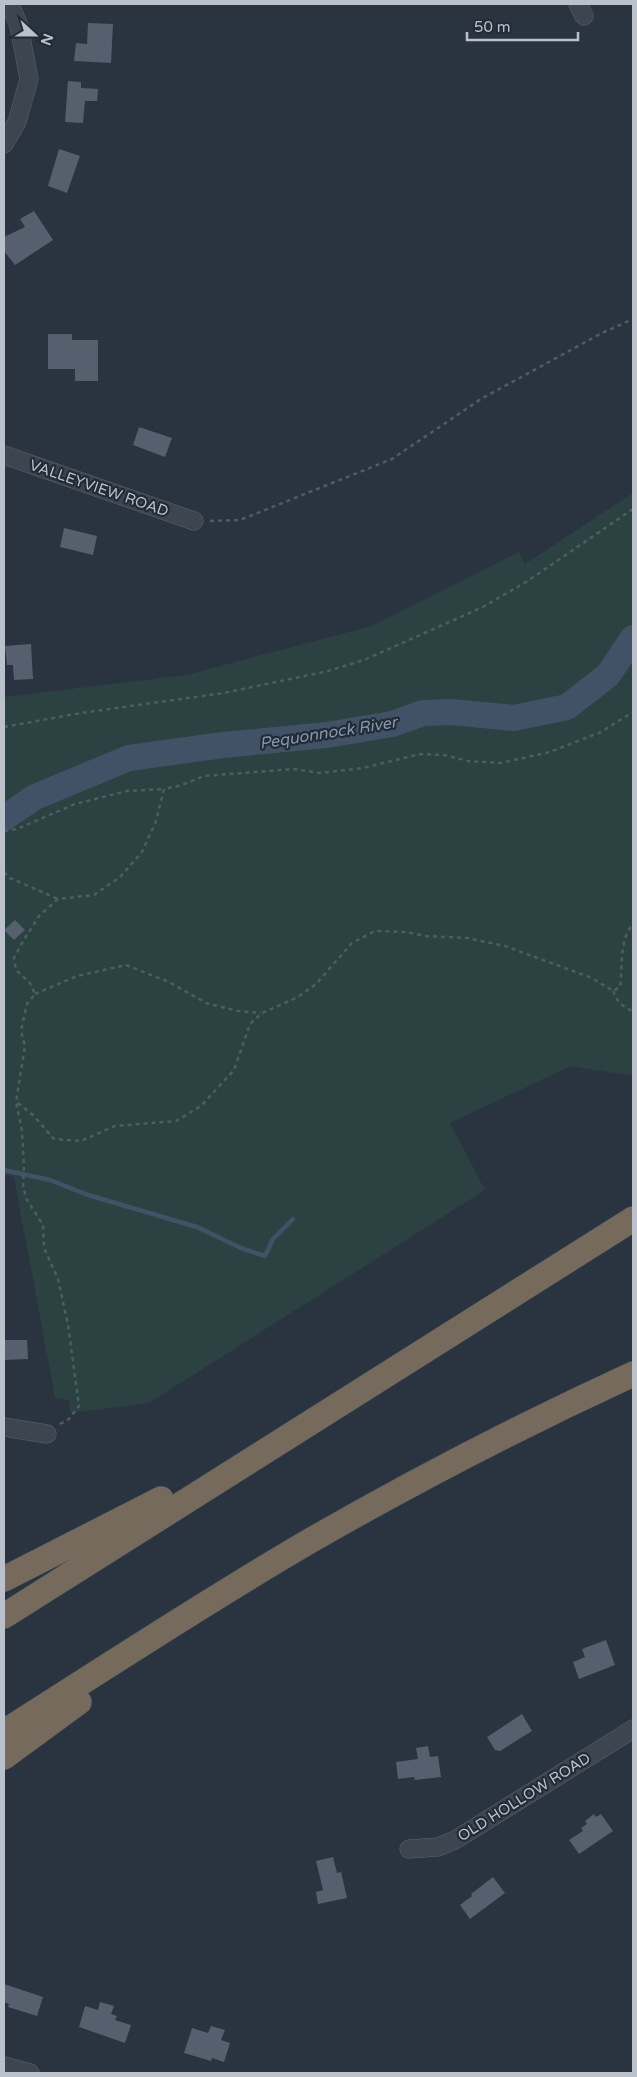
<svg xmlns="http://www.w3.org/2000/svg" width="637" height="2077" font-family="'Varela Round',sans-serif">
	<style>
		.green { fill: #2c4142 }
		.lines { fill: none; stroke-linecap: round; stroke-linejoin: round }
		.stream { stroke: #415267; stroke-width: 4.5 }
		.river { stroke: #415267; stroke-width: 26 }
		.building { fill: #555f6d }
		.minor-casing { stroke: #5b646d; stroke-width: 19 }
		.highway-casing { stroke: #48515b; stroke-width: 26 }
		.path { stroke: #4c5e60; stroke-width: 2.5; stroke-dasharray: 4 4; stroke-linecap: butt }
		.minor { stroke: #3d4650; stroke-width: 18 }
		.highway { stroke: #756a5b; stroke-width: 25 }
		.labels { text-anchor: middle; stroke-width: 4.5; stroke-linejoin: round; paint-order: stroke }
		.street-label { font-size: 15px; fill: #bac1ca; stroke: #222b36 }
		.water-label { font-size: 16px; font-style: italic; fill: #8598ae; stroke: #222b36 }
	</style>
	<rect width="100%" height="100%" fill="#293440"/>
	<path class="green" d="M633 493V1076L571 1066 450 1123 485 1190 149 1403 70 1413 69 1400 55 1398 14 1177 4 1175V697L186 675 372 626 519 552 525 564Z"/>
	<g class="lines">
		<path class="stream" d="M4 1170 50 1180 88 1195 197 1227 241 1248 265 1256 273 1239 293 1219"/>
		<path class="river" d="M4 818 35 797 129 758 223 745 327 735 392 724 423 713 451 712 514 718 567 707 608 675 633 638"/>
	</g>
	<path class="building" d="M88 23 113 24 111 63 74 61 76 43 87 44Z
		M68 81 81 82V88L98 89 97 101H85L83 123 65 122Z
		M59 149 80 156 67 193 48 186Z
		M34 211 53 240 15 265 4 251V237L25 227 20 219Z
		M48 334H72V340H98V381H75V369H48Z
		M139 427 172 438 165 457 133 445Z
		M64 528 97 536 93 555 60 547Z
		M31 644 33 679 14 680 13 665H7L5 646Z
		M15 920 25 930 14 940 4 930Z
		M4 1340H27L28 1359 4 1360Z
		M606 1640 615 1665 579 1679 573 1662 585 1657 582 1649Z
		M522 1714 532 1731 500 1751 495 1750 487 1737Z
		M428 1746 430 1757 438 1756 441 1777 415 1780 414 1777 398 1779 396 1762 418 1759 416 1748Z
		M594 1814 596 1817 601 1814 613 1831 579 1854 569 1840 583 1831 581 1828 587 1824 585 1821Z
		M333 1857 337 1873 341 1872 347 1898 318 1904 316 1892 323 1890 316 1861Z
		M493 1877 505 1893 470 1919 460 1905 472 1896 471 1894Z
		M4 1984 43 1997 37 2016 8 2007 9 2004 4 2002Z
		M100 2002 114 2006 111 2014 117 2016 115 2020 131 2025 125 2043 79 2027 85 2006 98 2010Z
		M211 2026 225 2030 221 2040 230 2043 224 2062 212 2058 211 2061 184 2053 192 2028 208 2033Z"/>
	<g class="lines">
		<g class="minor-casing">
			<path id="minor" d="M578 4 584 16
				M4 144 17 122 29 79 19 26 10 4
				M4 455 194 521
				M4 1427 47 1434
				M409 1849 438 1847 455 1840 633 1729
				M4 2066 30 2073"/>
		</g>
		<g class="highway-casing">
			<path id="highway" d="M4 1579 161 1499
				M4 1616 633 1219
				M4 1732C105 1668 205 1602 308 1542 414 1481 522 1425 633 1374
				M4 1757 79 1702"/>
		</g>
		<path class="path" d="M210 521 240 520 392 459 481 399 602 333 633 319
			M4 727 81 713 224 693 328 671 364 660 483 607 526 582 633 509
			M4 831 17 829 75 804 127 791 164 789
			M4 872 10 878 58 899
			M613 991 619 1003 633 1012
			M35 994 77 976 126 965 169 982 206 1003 238 1011 261 1013
			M18 1103 33 1115 54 1139 81 1141 115 1126 176 1121 201 1106 234 1070 250 1024 262 1013 298 997 316 984 352 943 375 931 406 932 426 936 467 938 505 946 592 978 613 991 620 987C623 966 619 940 633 924
			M60 1424 69 1419 79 1406 68 1325 58 1279 44 1248 43 1225 27 1200 23 1187 24 1166 22 1131 16 1102 25 1046 21 1031 27 1004 35 994 30 983 16 970 14 958 22 943 39 916 58 899 94 895 120 877 142 852 156 821 164 789 182 785 204 776 294 769 320 773 363 768 420 754 444 755 468 761 501 763 550 752 601 732 633 712"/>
		<use href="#minor" class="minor"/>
		<use href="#highway" class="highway"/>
	</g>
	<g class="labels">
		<g class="street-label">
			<text transform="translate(99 488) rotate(19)" y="5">VALLEYVIEW ROAD</text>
			<text transform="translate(524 1797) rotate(-32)" y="5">OLD HOLLOW ROAD</text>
		</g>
		<g class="water-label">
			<text transform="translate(328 732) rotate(-9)" y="6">Pequonnock River</text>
		</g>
	</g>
	<rect width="637" height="2077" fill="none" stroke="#bac1ca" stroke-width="10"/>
	<g transform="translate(35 35) rotate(111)" stroke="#222b36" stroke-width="4" paint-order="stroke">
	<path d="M0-4L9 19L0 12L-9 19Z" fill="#bac1ca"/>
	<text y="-8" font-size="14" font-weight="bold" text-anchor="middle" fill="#bac1ca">N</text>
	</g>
	<path d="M467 32v8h111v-8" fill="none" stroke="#bac1ca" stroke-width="2.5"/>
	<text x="474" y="32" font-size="15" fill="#bac1ca" stroke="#222b36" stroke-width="4" paint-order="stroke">50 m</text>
</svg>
